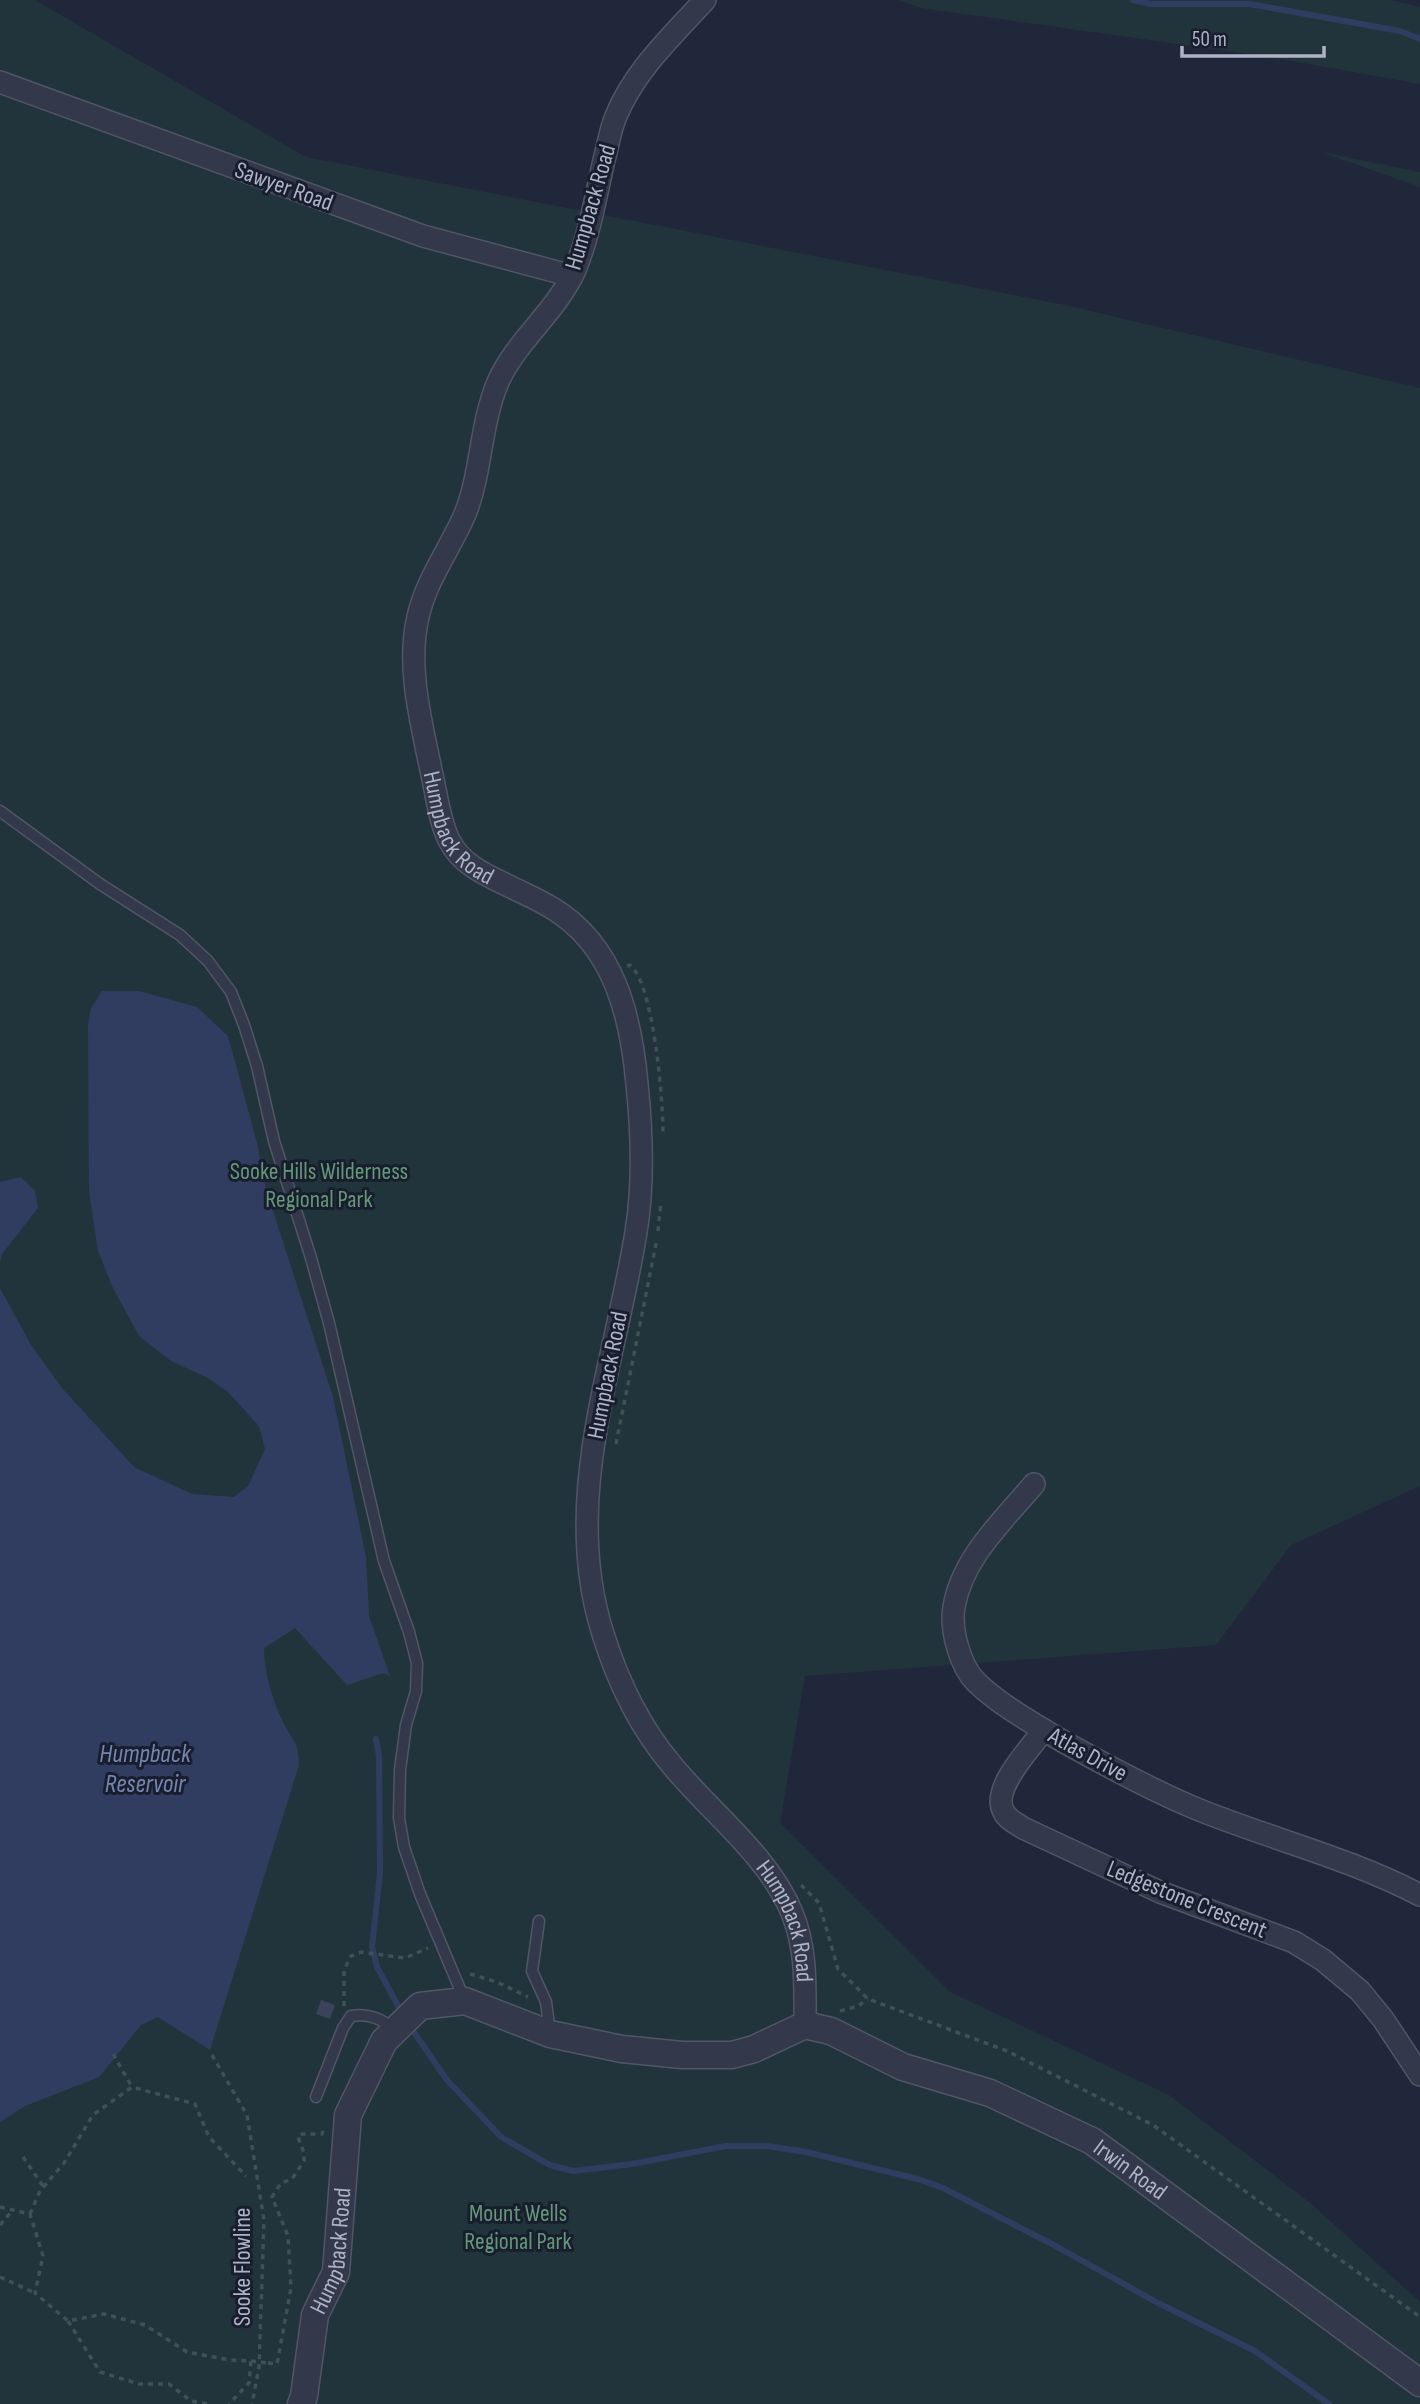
<svg xmlns="http://www.w3.org/2000/svg" width="1420" height="2404" font-family="'Sofia Sans Condensed',sans-serif">
	<style>
		.green { fill: #22343b }
		.water { fill: #313d60 }
		.lines { fill: none; stroke-linecap: round; stroke-linejoin: round }
		.stream { stroke: #313d60; stroke-width: 6 }
		.building { fill: #3b435a }
		.service-casing { stroke: #515667; stroke-width: 13 }
		.minor-casing { stroke: #515667; stroke-width: 24 }
		.tertiary-casing { stroke: #515667; stroke-width: 29 }
		.path { stroke: #3f5158; stroke-width: 3.5; stroke-dasharray: 5 5; stroke-linecap: butt }
		.service { stroke: #33394a; stroke-width: 10 }
		.minor { stroke: #33394a; stroke-width: 21 }
		.tertiary { stroke: #33394a; stroke-width: 26 }
		.path-bridge { stroke: #3f5158; stroke-width: 3.5; stroke-dasharray: 5 5; stroke-linecap: butt }
		.labels { text-anchor: middle; stroke-width: 6; stroke-linejoin: round; paint-order: stroke }
		.street-label { font-size: 24px; fill: #aeb3c6; stroke: #191e2e }
		.park-label { font-size: 24px; fill: #649878; stroke: #191e2e }
		.water-label { font-size: 26px; font-style: italic; fill: #7485b1; stroke: #191e2e }
	</style>
	<rect width="100%" height="100%" fill="#20273a"/>
	<path class="green" d="M0 0H35L306 157 1065 305 1420 388V1486L1291 1545 1216 1645 805 1676 780 1823 950 1992 1169 2095 1309 2202 1420 2302V2404H0Z
		M898 0H1390L1420 7V84L1270 57 921 8Z
		M1321 152 1420 172V187Z"/>
	<path class="water" d="M102 991H139L197 1007 228 1036 257 1143 266 1189 333 1397 366 1557 369 1616 390 1676 383 1673 347 1685 295 1628 264 1648C264 1673 273 1702 284 1724 294 1745 298 1738 299 1765L210 2050 158 2017 141 2025 99 2077 25 2106 0 2122V1288L31 1345 62 1388 134 1467 192 1494 234 1497 248 1486 265 1449 259 1426 228 1392 208 1378 171 1361 139 1336 113 1288 98 1251 89 1191 88 1025 91 1008Z
		M21 1177 35 1191 38 1208 2 1254 0 1262V1182Z"/>
	<g class="lines">
		<path class="stream" d="M1133 0 1151 4H1250L1400 31 1420 39
			M376 1739 379 1756 380 1873 372 1947 377 1967 402 2013
			M409 2025 447 2080 501 2137 550 2165 573 2171 632 2164 726 2146H767L806 2152 918 2179 943 2188 1052 2244 1158 2303 1255 2351 1329 2404"/>
	</g>
	<path class="building" d="M321 2000 335 2005 330 2019 316 2014Z"/>
	<g class="lines">
		<g class="service-casing">
			<path id="service" d="M0 811 100 884 180 935 208 961 231 992 244 1025 257 1066 274 1141 311 1258 329 1323 384 1561 409 1632 417 1663 416 1691 406 1725 400 1770 399 1818 404 1847 420 1894 465 2001
				M539 1921 532 1971 546 2002 550 2033
				M316 2097 343 2028 351 2016C370 2013 381 2019 396 2030"/>
		</g>
		<g class="minor-casing">
			<g id="minor">
				<path id="s1" d="M705 0C672 36 635 70 616 116 610 130 608 146 604 160 596 196 589 236 575 270 556 312 516 341 498 382 480 424 482 472 465 514 450 549 426 580 418 617 406 668 422 725 432 775 437 796 439 820 449 840 461 865 488 876 511 887 525 894 539 900 552 908 614 945 631 1016 637 1084 642 1132 644 1184 636 1232 615 1365 560 1499 603 1634 618 1682 639 1726 671 1764 710 1812 769 1856 792 1913 807 1949 805 1987 805 2025"/>
				<path d="M0 82 423 236 572 276"/>
				<path d="M1034 1484C1003 1521 962 1558 954 1607 950 1629 960 1666 976 1682 1001 1706 1034 1724 1064 1742 1107 1766 1151 1790 1197 1809 1271 1839 1349 1858 1420 1895"/>
				<path d="M1044 1730C1031 1747 992 1788 1003 1810 1006 1819 1016 1823 1023 1828L1160 1892 1294 1942 1323 1960 1360 1991 1383 2019 1420 2075"/>
			</g>
		</g>
		<g class="tertiary-casing">
			<g id="tertiary">
				<path id="s2" d="M301 2404 304 2396 315 2315 336 2272 348 2115 384 2041 420 2006 465 2001 550 2034 622 2049 682 2055H732L754 2049 805 2025 831 2031 903 2067 990 2093 1092 2141 1420 2383"/>
			</g>
		</g>
		<path class="path" d="M627 966 630 965C654 984 663 1101 663 1134
			M658 1231 661 1201
			M616 1444 657 1239
			M801 1885 819 1903 838 1969 868 1999 1007 2051 1153 2125 1420 2317
			M470 1974 497 1982 528 1997
			M344 2006V1970L351 1956 361 1952 405 1958 428 1948
			M840 2011 858 2006 868 1999
			M113 2054 132 2087
			M212 2055 247 2115 264 2220 259 2367 252 2404
			M23 2157 43 2186
			M0 2207 30 2214 43 2256 35 2293 68 2321 104 2314 145 2325 187 2352 230 2360 251 2361 249 2383 229 2404
			M30 2214 40 2191 64 2163 93 2115 132 2087 195 2104 209 2137 246 2176
			M0 2225 12 2211
			M0 2277 35 2293
			M68 2321 100 2372 139 2384H169L191 2401 208 2404
			M268 2363 277 2364 291 2288 288 2236 272 2197 281 2183 292 2179 304 2161V2153L299 2140V2134H322L324 2129"/>
		<use href="#service" class="service"/>
		<use href="#minor" class="minor"/>
		<use href="#tertiary" class="tertiary"/>
		<path class="path-bridge" d="M251 2361 268 2363"/>
	</g>
	<g class="labels">
		<g class="street-label">
			<text transform="translate(284 186) rotate(20)" y="8">Sawyer Road</text>
			<text transform="translate(590 207) rotate(-74)" y="8">Humpback Road</text>
			<text dy="8" stroke="none"><textPath href="#s1" startOffset="914">Humpback Road</textPath></text>
			<text transform="translate(607 1375) rotate(-79)" y="8">Humpback Road</text>
			<text transform="translate(1088 1754) rotate(29)" y="8">Atlas Drive</text>
			<text transform="translate(1187 1899) rotate(22)" y="8">Ledgestone Crescent</text>
			<text dy="8" stroke="none"><textPath href="#s1" startOffset="2152">Humpback Road</textPath></text>
			<text dy="8" stroke="none"><textPath href="#s2" startOffset="1186">Irwin Road</textPath></text>
			<text dy="8" stroke="none"><textPath href="#s2" startOffset="158">Humpback Road</textPath></text>
			<text transform="translate(242 2267) rotate(-90)" y="8">Sooke Flowline</text>
		</g>
		<g class="park-label">
			<text x="319" y="1179">Sooke Hills Wilderness<tspan x="319" dy="28">Regional Park</tspan></text>
			<text x="518" y="2221">Mount Wells<tspan x="518" dy="28">Regional Park</tspan></text>
		</g>
		<g class="water-label">
			<text x="145" y="1762">Humpback<tspan x="145" dy="30">Reservoir</tspan></text>
		</g>
	</g>
	<path d="M1182 46v10h142v-10" fill="none" stroke="#aeb3c6" stroke-width="3.5"/>
	<text x="1192" y="46" font-size="21" fill="#aeb3c6" stroke="#191e2e" stroke-width="5" paint-order="stroke">50 m</text>
</svg>
